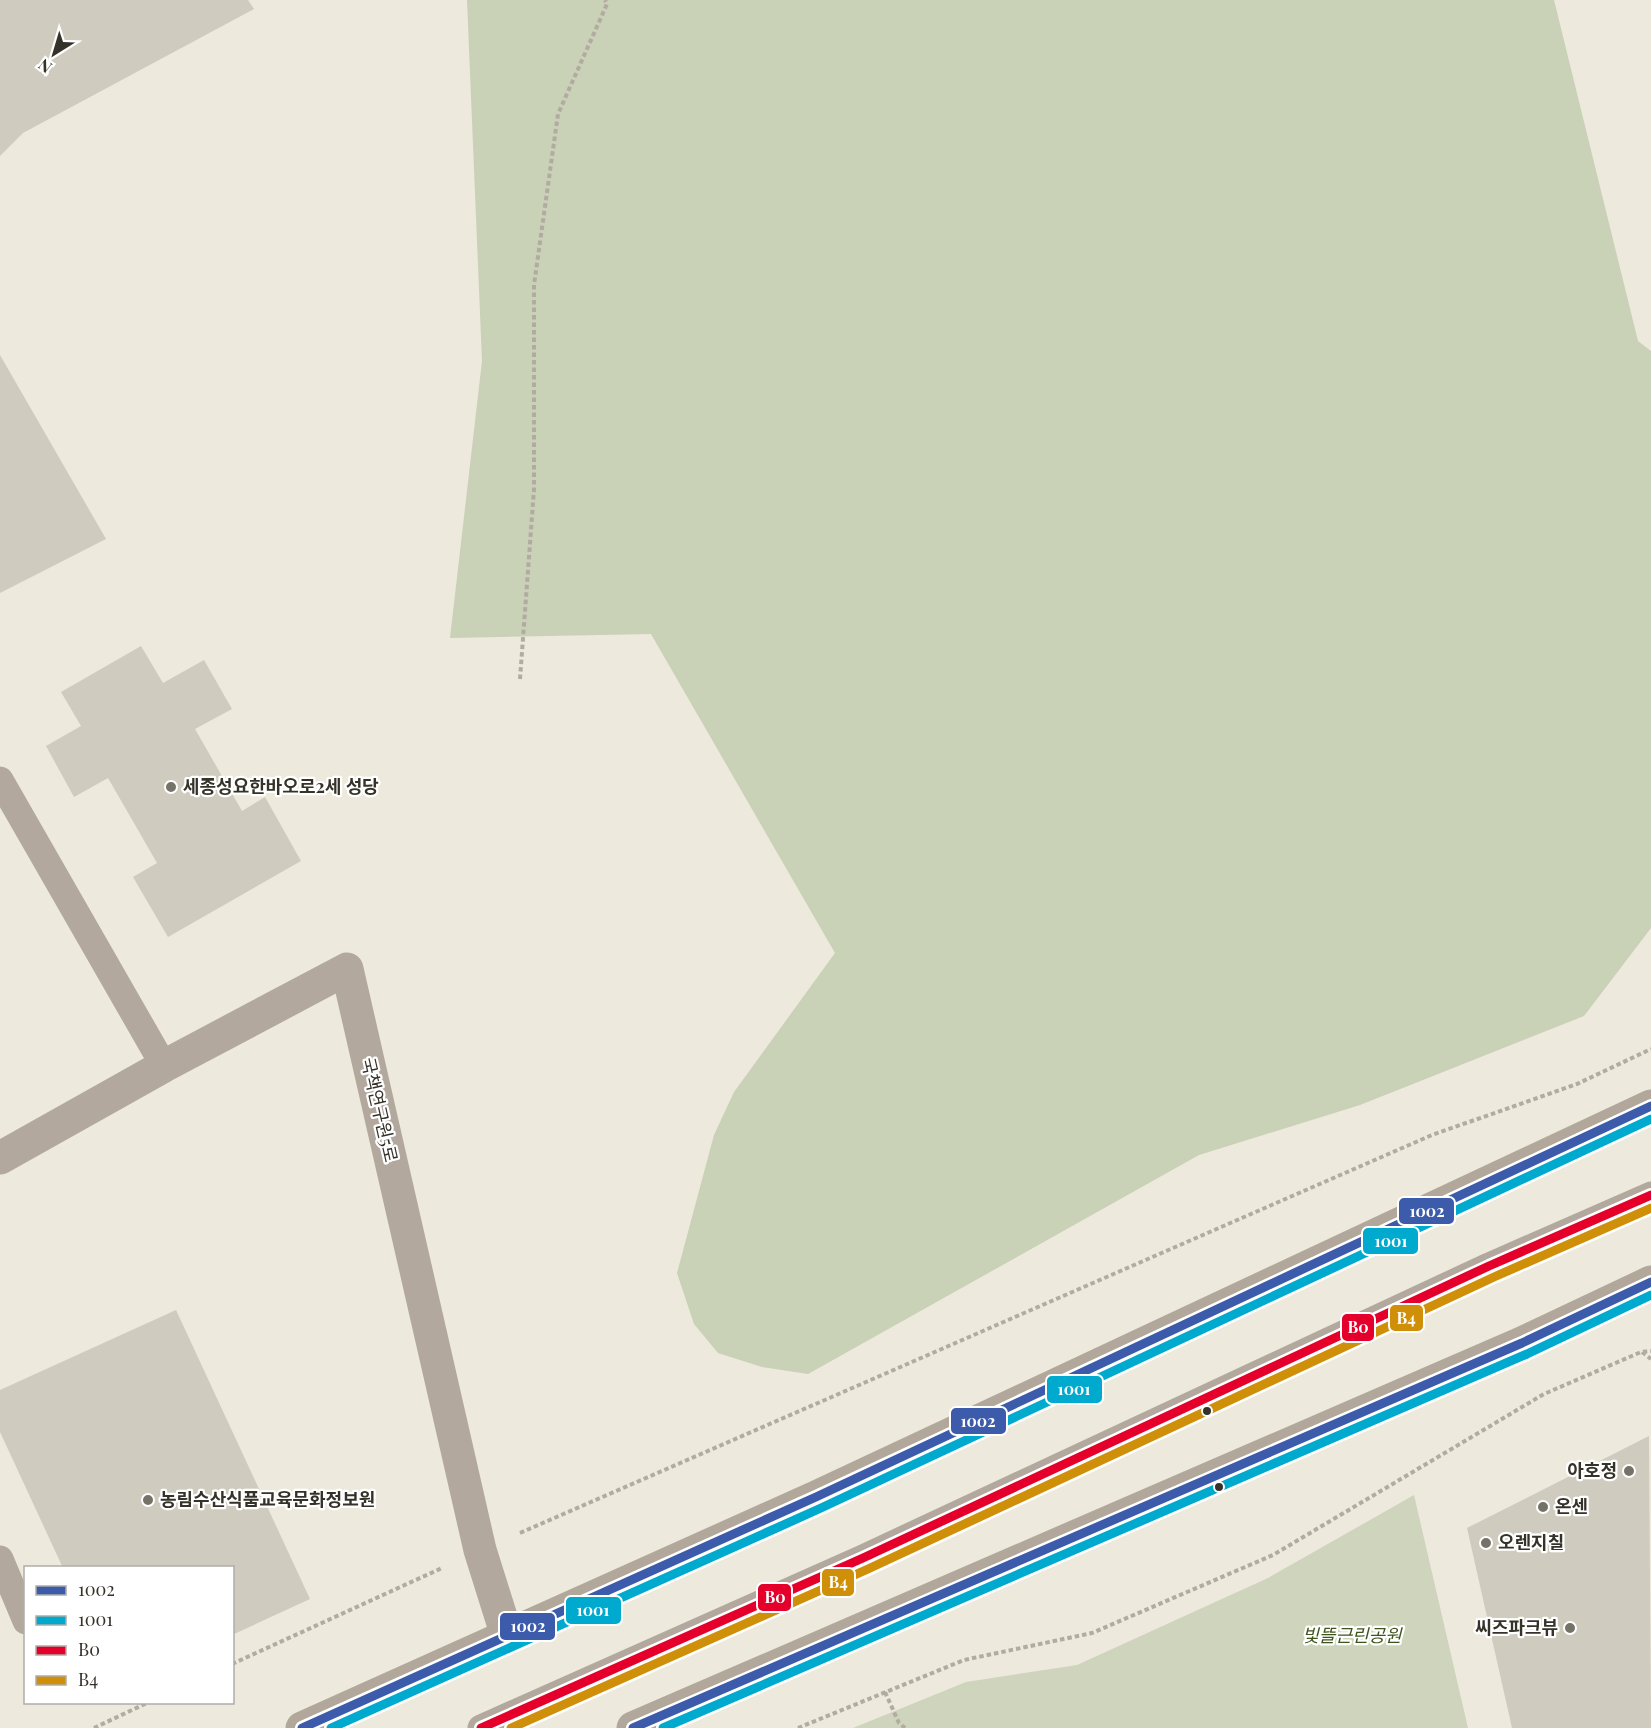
<svg xmlns="http://www.w3.org/2000/svg" width="1651" height="1728" font-family="'Playfair Display','Noto Sans KR',serif">
	<style>
		.green { fill: #ced5bc }
		.forest { fill: #c9d1b7 }
		.building { fill: #cfcbbe }
		.lines { fill: none; stroke-linecap: round; stroke-linejoin: round }
		.path { stroke: #b2aba1; stroke-width: 4; stroke-dasharray: 4.5 3; stroke-linecap: butt }
		.lane { stroke: #b2a89e; stroke-width: 27 }
		.street { stroke: #b2a89e; stroke-width: 33 }
		.secondary { stroke: #b1a79a; stroke-width: 33 }
		.bus-1-casing { stroke: #fff; stroke-width: 14 }
		.bus-2-casing { stroke: #fff; stroke-width: 14 }
		.bus-3-casing { stroke: #fff; stroke-width: 14 }
		.bus-4-casing { stroke: #fff; stroke-width: 14 }
		.bus-1 { stroke: #3d5bab; stroke-width: 9 }
		.bus-2 { stroke: #00a9ce; stroke-width: 9 }
		.bus-3 { stroke: #e4002b; stroke-width: 9 }
		.bus-4 { stroke: #d08f08; stroke-width: 9 }
		.poi-dot { fill: #757268; stroke: #fff; stroke-width: 2 }
		.bus-dot { fill: #353229; stroke: #fff; stroke-width: 2 }
		.labels { text-anchor: middle; stroke-width: 4.5; stroke-linejoin: round; paint-order: stroke }
		.poi-label { font-size: 18px; font-weight: bold; fill: #353229; stroke: #fff; text-anchor: start }
		.street-label { font-size: 18px; fill: #353229; stroke: #fff }
		.park-label { font-size: 18px; font-style: italic; fill: #3d541b; stroke: #fff }
		.line-badge { stroke: #fff; stroke-width: 2 }
		.badge-label { font-size: 16px; text-anchor: middle; font-weight: bold; fill: #fff }
	</style>
	<rect width="100%" height="100%" fill="#ede9dc"/>
	<path class="green" d="M1414 1495 1468 1728H853L966 1682 1077 1665 1268 1578Z"/>
	<path class="forest" d="M467 0H1554L1638 341 1651 351V928L1584 1016 1360 1105 1199 1155 808 1374 762 1367 718 1353 694 1324 677 1273 714 1135 734 1092 835 953 651 634 450 638 482 361Z"/>
	<path class="building" d="M0 0H248L254 9 23 133 0 156Z
		M0 355 106 539 0 593Z
		M141 646 163 683 204 660 232 709 195 729 242 811 265 797 301 861 168 937 133 877 157 863 108 778 74 797 46 746 81 726 61 692Z
		M176 1310 310 1599 232 1635V1568H63L0 1432V1390Z
		M1649 1436 1651 1728H1512L1467 1528Z"/>
	<g class="lines">
		<path class="path" d="M520 679 534 489V285L558 114 607 4 605 0
			M1642 1352 1651 1359
			M520 1533 1432 1135 1577 1084 1651 1049
			M232 1664 442 1568
			M885 1692 899 1723 905 1728
			M94 1728 149 1702
			M798 1728 964 1660 1092 1633 1273 1555 1544 1394 1641 1352 1651 1351"/>
		<path class="lane" d="M0 780 164 1066
			M0 1559 26 1621
			M481 1728 863 1558 1489 1266 1651 1195"/>
		<path class="street" d="M0 1158 164 1066 347 969 480 1550 507 1636"/>
		<path class="secondary" d="M302 1728 816 1497 1651 1106
			M633 1728 1522 1343 1651 1282"/>
		<g class="bus-1-casing">
			<path id="bus-1" d="M302 1728 816 1497 1651 1106
				M633 1728 1522 1343 1651 1282"/>
		</g>
		<g class="bus-2-casing">
			<path id="bus-2" d="M331 1728 821 1508 1651 1119
				M663 1728 1527 1354 1651 1295"/>
		</g>
		<g class="bus-3-casing">
			<path id="bus-3" d="M481 1728 863 1558 1489 1266 1651 1195"/>
		</g>
		<g class="bus-4-casing">
			<path id="bus-4" d="M511 1728 868 1569 1494 1277 1651 1208"/>
		</g>
		<use href="#bus-1" class="bus-1"/>
		<use href="#bus-2" class="bus-2"/>
		<use href="#bus-3" class="bus-3"/>
		<use href="#bus-4" class="bus-4"/>
	</g>
	<g class="poi-dot">
		<circle cx="171" cy="787" r="6"/>
		<circle cx="1629" cy="1471" r="6"/>
		<circle cx="148" cy="1500" r="6"/>
		<circle cx="1543" cy="1507" r="6"/>
		<circle cx="1486" cy="1543" r="6"/>
		<circle cx="1570" cy="1628" r="6"/>
	</g>
	<g class="bus-dot">
		<circle cx="1207" cy="1411" r="5"/>
		<circle cx="1219" cy="1487" r="5"/>
	</g>
	<g class="labels">
		<g class="poi-label">
			<text x="183" y="793">세종성요한바오로2세 성당</text>
			<text x="1617" y="1477" text-anchor="end">아호정</text>
			<text x="160" y="1506">농림수산식품교육문화정보원</text>
			<text x="1555" y="1513">온센</text>
			<text x="1498" y="1549">오렌지칠</text>
			<text x="1558" y="1634" text-anchor="end">씨즈파크뷰</text>
		</g>
		<g class="street-label">
			<text transform="translate(379 1110) rotate(77)" y="6">국책연구원5로</text>
		</g>
		<g class="park-label">
			<text x="1352" y="1642">빛뜰근린공원</text>
		</g>
	</g>
	<g class="line-badge">
		<rect x="1398" y="1197" width="57" height="28" rx="6" fill="#3d5bab"/>
		<rect x="1362" y="1227" width="57" height="28" rx="6" fill="#00a9ce"/>
		<rect x="1389" y="1304" width="35" height="28" rx="6" fill="#d08f08"/>
		<rect x="1341" y="1313" width="34" height="29" rx="6" fill="#e4002b"/>
		<rect x="1046" y="1375" width="57" height="29" rx="6" fill="#00a9ce"/>
		<rect x="950" y="1407" width="57" height="28" rx="6" fill="#3d5bab"/>
		<rect x="821" y="1568" width="34" height="29" rx="6" fill="#d08f08"/>
		<rect x="757" y="1583" width="35" height="29" rx="6" fill="#e4002b"/>
		<rect x="565" y="1596" width="57" height="29" rx="6" fill="#00a9ce"/>
		<rect x="499" y="1612" width="57" height="29" rx="6" fill="#3d5bab"/>
	</g>
	<g class="badge-label">
		<text x="1427" y="1217">1002</text>
		<text x="1391" y="1247">1001</text>
		<text x="1406" y="1324">B4</text>
		<text x="1358" y="1333">B0</text>
		<text x="1074" y="1395">1001</text>
		<text x="978" y="1427">1002</text>
		<text x="838" y="1588">B4</text>
		<text x="775" y="1603">B0</text>
		<text x="593" y="1616">1001</text>
		<text x="528" y="1632">1002</text>
	</g>
	<rect x="24" y="1566" width="210" height="138" fill="#ffffff" stroke="#aeada9" stroke-width="1.5"/>
	<rect x="36" y="1586" width="30" height="9" fill="#3d5bab" stroke="#aeada9" stroke-width="1.5"/>
	<text x="78" y="1596" font-size="18" fill="#353229">1002</text>
	<rect x="36" y="1616" width="30" height="9" fill="#00a9ce" stroke="#aeada9" stroke-width="1.5"/>
	<text x="78" y="1626" font-size="18" fill="#353229">1001</text>
	<rect x="36" y="1646" width="30" height="9" fill="#e4002b" stroke="#aeada9" stroke-width="1.5"/>
	<text x="78" y="1656" font-size="18" fill="#353229">B0</text>
	<rect x="36" y="1676" width="30" height="9" fill="#d08f08" stroke="#aeada9" stroke-width="1.5"/>
	<text x="78" y="1686" font-size="18" fill="#353229">B4</text>
	<g transform="translate(54 54) rotate(217)" stroke="#ffffff" stroke-width="4.5" paint-order="stroke">
	<path d="M0-4.5L10 22L0 15L-10 22Z" fill="#353229"/>
	<text y="-9" font-size="16" font-weight="bold" text-anchor="middle" fill="#353229">N</text>
	</g>
</svg>
